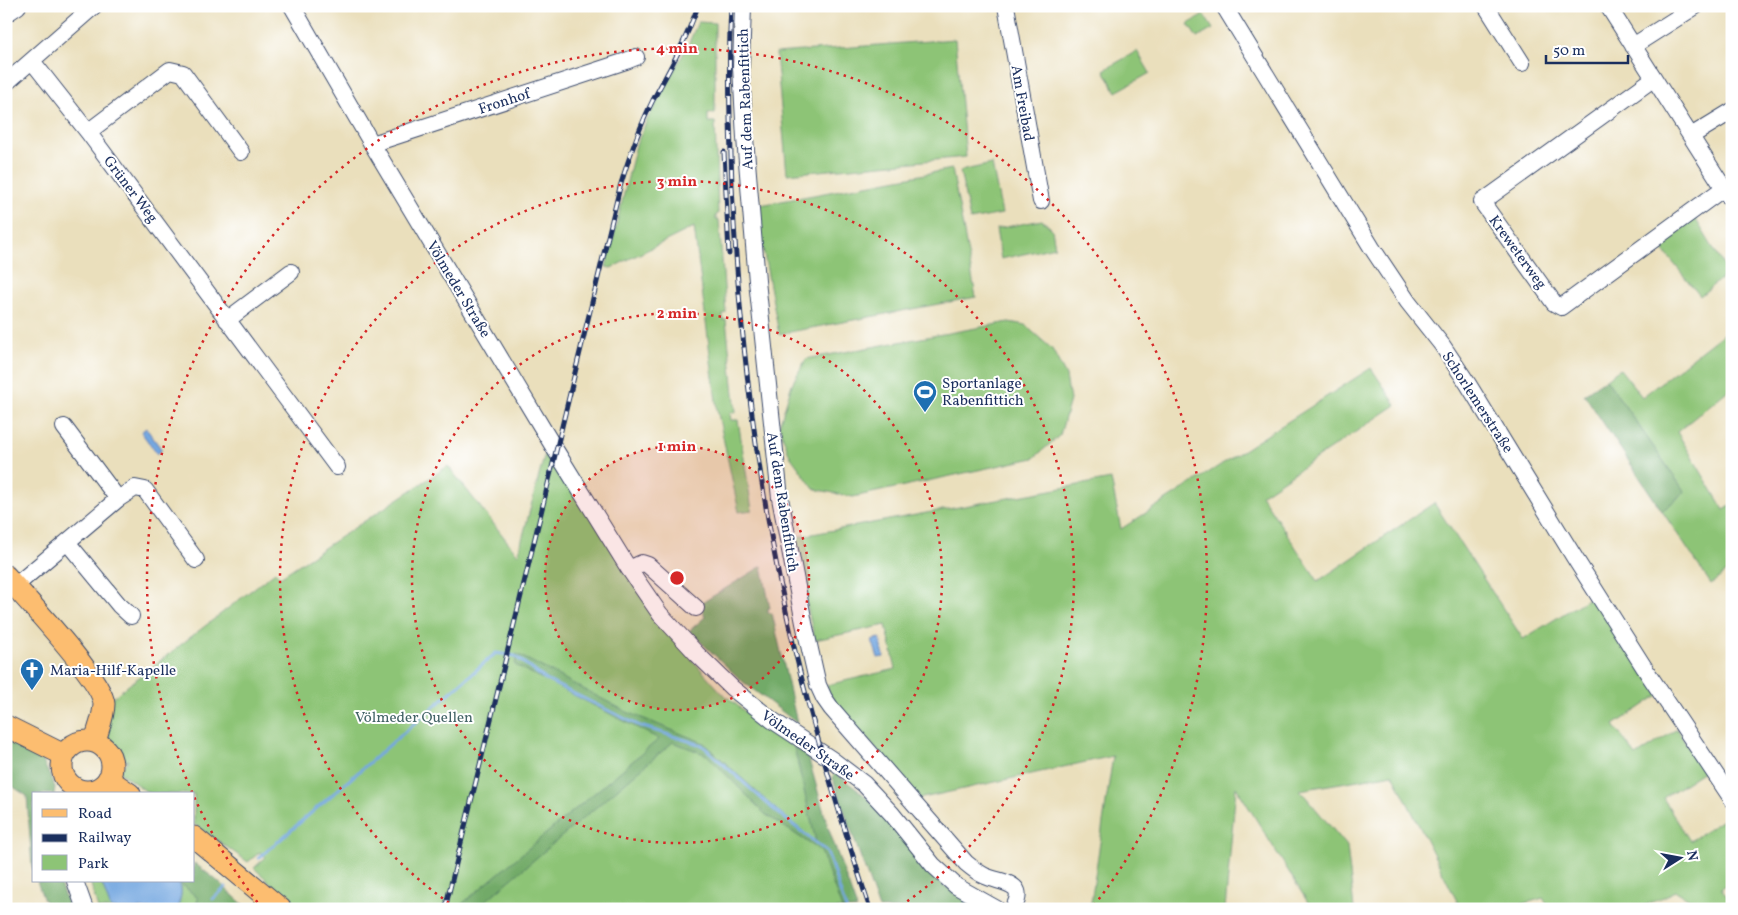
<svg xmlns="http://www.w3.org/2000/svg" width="1738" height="915" font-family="Vollkorn,serif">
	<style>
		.green { fill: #8dc476; stroke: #547a6a }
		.forest { fill: #72aa67; stroke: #466c62 }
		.water { fill: #74a7e0; stroke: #486b9f }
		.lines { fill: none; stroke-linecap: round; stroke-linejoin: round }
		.stream { stroke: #74a7e0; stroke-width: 3 }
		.minor-casing { stroke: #3a496c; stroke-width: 18 }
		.major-casing { stroke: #3a496c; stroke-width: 23 }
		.minor { stroke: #fff; stroke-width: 16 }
		.major { stroke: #fcbd6f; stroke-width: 21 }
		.rail-casing { stroke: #1b2f5e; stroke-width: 5 }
		.rail { stroke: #fff; stroke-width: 3; stroke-dasharray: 9; stroke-linecap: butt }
		.ring { fill: none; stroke: #d62828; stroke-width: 2.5; stroke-dasharray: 2.5 5 }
		.labels { text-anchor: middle; stroke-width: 4; stroke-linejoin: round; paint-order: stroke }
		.street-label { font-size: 15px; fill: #1b2f5e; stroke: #fff }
		.poi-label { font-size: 15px; fill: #1b2f5e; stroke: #fff; text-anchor: start }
		.park-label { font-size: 15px; fill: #436366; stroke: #fff }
		.centre { fill: #d62828; stroke: #fff; stroke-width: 2.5 }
		.ring-label { font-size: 15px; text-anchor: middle; font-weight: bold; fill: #d62828; stroke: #fff; stroke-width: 4; stroke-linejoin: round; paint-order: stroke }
	</style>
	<rect width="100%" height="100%" fill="#fff"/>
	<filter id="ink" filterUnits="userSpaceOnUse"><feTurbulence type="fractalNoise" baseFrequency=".02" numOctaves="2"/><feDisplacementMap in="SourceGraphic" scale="10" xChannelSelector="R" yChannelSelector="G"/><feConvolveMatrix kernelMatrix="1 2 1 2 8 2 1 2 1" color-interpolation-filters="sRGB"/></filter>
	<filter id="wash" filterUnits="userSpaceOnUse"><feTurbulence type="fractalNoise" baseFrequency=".0096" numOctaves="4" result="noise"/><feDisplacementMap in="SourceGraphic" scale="20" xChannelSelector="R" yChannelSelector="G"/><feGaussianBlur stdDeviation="1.12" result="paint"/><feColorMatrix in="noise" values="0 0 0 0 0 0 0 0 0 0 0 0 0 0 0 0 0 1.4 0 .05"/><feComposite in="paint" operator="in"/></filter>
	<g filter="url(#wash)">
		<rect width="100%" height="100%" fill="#eadfbc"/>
		<path class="green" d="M1204 15 1213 29 1197 38 1188 24Z
			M698 22 715 23V113H708V122H715L718 214 716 215V220H719L726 313 723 314V320H726L736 412 730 413 731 420H738L752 510 739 512 717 409 694 227 611 268 606 267 636 145 648 118 687 47Z
			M955 39 966 157 787 174 776 53Z
			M1137 51 1150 73 1116 92 1104 70Z
			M992 164 1002 214 970 220 960 171Z
			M952 169 976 297 779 334 755 206Z
			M1695 218 1728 273 1700 296 1659 245Z
			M1042 220 1052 229 1055 247 1001 259 996 229Z
			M1009 322 1025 325 1052 349 1066 376 1070 400 1060 435 1034 458 853 497 814 489 790 456 779 426 792 384 806 359Z
			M1732 327V387L1677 432 1724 510 1732 505V568L1711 584 1662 511 1685 492 1606 379 1620 369 1642 397Z
			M1371 368 1396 405 1261 495 1318 581 1434 503 1523 639 1594 595 1659 695 1614 725 1636 756 1677 729 1704 771 1663 798 1690 841 1732 814V881L1721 888 1732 903V909H1706L1676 891 1638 909H1550L1543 898 1506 909H1461L1393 774 1300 790 1347 846 1354 909H1312L1236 787 1225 909H1090L1113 756 918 799 829 694 827 685 896 669 886 625 815 640 791 538 1111 479 1121 529Z
			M545 453 554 459 681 647 721 692 766 729 794 747 847 909H299L254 868 266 857 260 852 248 862 194 824V794H150L119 772 128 760 114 763 109 737 108 701 275 572 280 577 448 466 518 555Z
			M90 881H101L111 909H98Z
			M179 882 198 898 196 909H177C180 899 184 891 179 882Z"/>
		<path class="forest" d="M1606 379 1685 492 1662 511 1584 394Z
			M762 566 770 608H768V613H772L797 723 742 681 689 631 705 617 700 604Z
			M517 654 627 712 704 743 771 805 816 842 794 747 807 753 828 827 857 909H842L821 851 765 814 707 755 673 742 476 909H456L659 739 515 665Z
			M6 738 40 755 55 787 54 794H34V872L32 866 27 796 6 782Z
			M834 772 863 794 890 820 942 884 965 899 984 909H879L833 779Z
			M194 863 215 879 247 908 196 909 198 898 178 881H194Z
			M37 881H59L69 909H49L43 898Z"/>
		<path class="water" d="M146 428 162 450 157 454 141 432Z
			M880 638 884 657 878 658 872 640Z
			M101 881H178C184 891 180 899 177 909H111Z"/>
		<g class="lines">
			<path class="stream" d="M259 858 496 653 515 656 546 680 640 726 702 745 771 807 827 852 846 909
				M213 899 226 887"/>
		</g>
	</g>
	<g filter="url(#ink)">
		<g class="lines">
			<g class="minor-casing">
				<path id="minor" d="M292 6 372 144 556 451 629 569 660 614 697 654 732 688 772 720 831 759 864 784 892 814 933 865 956 886 997 909
					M743 6 741 67 745 138 757 281 780 498 804 623 818 685 824 698 831 708 966 863C972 868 978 873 985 876 1004 884 1028 882 1013 909
					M1006 6 1041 201
					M1224 6 1372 248 1408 302 1442 345 1468 384 1576 560 1649 675 1732 799
					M1486 6 1522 63
					M1608 6 1732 201
					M6 14 18 6
					M1633 46 1696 6
					M32 61 88 132 337 467
					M1653 79 1482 202 1554 303 1561 307 1724 188
					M6 83 94 6
					M88 132 170 70 183 73 241 152
					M1691 136 1732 111
					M372 144 626 61 636 57
					M227 320 291 272
					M64 427 118 499
					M67 542 119 605 131 616
					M629 569 642 563 648 565 696 608
					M15 586 118 499 135 488 145 490 196 560
					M78 794 79 790
					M75 881 85 909"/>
			</g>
			<g class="major-casing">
				<path id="major" d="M6 576C25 598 103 680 104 704 104 716 98 730 95 741
					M6 726 64 755
					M62 766a25 25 0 1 1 50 0a25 25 0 1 1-50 0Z
					M108 779 130 794
					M194 837 281 909"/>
			</g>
			<use href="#minor" class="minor"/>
			<use href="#major" class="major"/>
			<g class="rail-casing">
				<path id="rail" d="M731 6C728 66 730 126 732 186 739 341 759 496 794 647 815 736 842 823 870 909
					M724 152 729 254
					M445 909 620 187C629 157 639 128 653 100 670 69 686 40 698 6"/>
			</g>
			<use href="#rail" class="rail"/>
		</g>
	</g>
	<circle cx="677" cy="578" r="132" fill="#d62828" fill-opacity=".12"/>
	<g class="ring">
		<circle cx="677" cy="578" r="132"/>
		<circle cx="677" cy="578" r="265"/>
		<path d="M455 907A397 397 0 1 1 899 907"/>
		<path d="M262 908A530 530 0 1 1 1092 908"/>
	</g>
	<defs>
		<g id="stadium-pin" transform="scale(1.25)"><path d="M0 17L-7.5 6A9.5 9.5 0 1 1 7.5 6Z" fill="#1f6fb2" stroke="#fff"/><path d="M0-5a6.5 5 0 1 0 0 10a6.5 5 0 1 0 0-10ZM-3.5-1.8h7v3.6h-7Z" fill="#fff"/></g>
		<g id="church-pin" transform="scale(1.25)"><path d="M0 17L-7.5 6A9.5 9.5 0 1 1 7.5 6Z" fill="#1f6fb2" stroke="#fff"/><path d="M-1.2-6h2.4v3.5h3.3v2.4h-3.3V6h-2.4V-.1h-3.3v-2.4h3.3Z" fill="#fff"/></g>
	</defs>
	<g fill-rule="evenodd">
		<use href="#stadium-pin" x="925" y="392"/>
		<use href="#church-pin" x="32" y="670"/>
	</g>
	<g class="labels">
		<g class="street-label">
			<text transform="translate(745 99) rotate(-92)" y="5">Auf dem Rabenfittich</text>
			<text transform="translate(504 101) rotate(-18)" y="5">Fronhof</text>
			<text transform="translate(1023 103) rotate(80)" y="5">Am Freibad</text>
			<text transform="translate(131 189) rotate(53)" y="5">Grüner Weg</text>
			<text transform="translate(1518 252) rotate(54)" y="5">Kreweterweg</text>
			<text transform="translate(459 289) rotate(59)" y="5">Völmeder Straße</text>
			<text transform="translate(1478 402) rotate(57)" y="5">Schorlemerstraße</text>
			<text transform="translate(783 502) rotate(81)" y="5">Auf dem Rabenfittich</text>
			<text transform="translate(808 745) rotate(35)" y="5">Völmeder Straße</text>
		</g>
		<g class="poi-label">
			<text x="942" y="388">Sportanlage<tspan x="942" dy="17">Rabenfittich</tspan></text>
			<text x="50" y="675">Maria-Hilf-Kapelle</text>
		</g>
		<g class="park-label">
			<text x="414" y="722">Völmeder Quellen</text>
		</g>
	</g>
	<circle cx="677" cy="578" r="8" class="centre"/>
	<g class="ring-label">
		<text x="677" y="53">4 min</text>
		<text x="677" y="186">3 min</text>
		<text x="677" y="318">2 min</text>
		<text x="677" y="451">1 min</text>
	</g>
	<rect width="1738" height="915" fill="none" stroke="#fff" stroke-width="25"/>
	<rect x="32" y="792" width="162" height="90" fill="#ffffff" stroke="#a4acbf"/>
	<rect x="42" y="809" width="25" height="8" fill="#fcbd6f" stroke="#a4acbf"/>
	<text x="78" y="818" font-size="15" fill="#1b2f5e">Road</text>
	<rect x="42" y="834" width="25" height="8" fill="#1b2f5e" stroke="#a4acbf"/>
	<text x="78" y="842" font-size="15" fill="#1b2f5e">Railway</text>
	<rect x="42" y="855" width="25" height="15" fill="#8dc476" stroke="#a4acbf"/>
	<text x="78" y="868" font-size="15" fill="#1b2f5e">Park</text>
	<g transform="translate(1680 858) rotate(79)" stroke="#ffffff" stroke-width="4" paint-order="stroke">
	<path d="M0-4L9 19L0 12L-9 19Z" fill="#1b2f5e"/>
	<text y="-8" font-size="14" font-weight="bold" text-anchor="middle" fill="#1b2f5e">N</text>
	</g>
	<path d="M1546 55v8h82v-8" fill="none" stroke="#1b2f5e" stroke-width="2.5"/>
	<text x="1553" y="55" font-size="15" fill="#1b2f5e" stroke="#ffffff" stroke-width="4" paint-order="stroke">50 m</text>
</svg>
